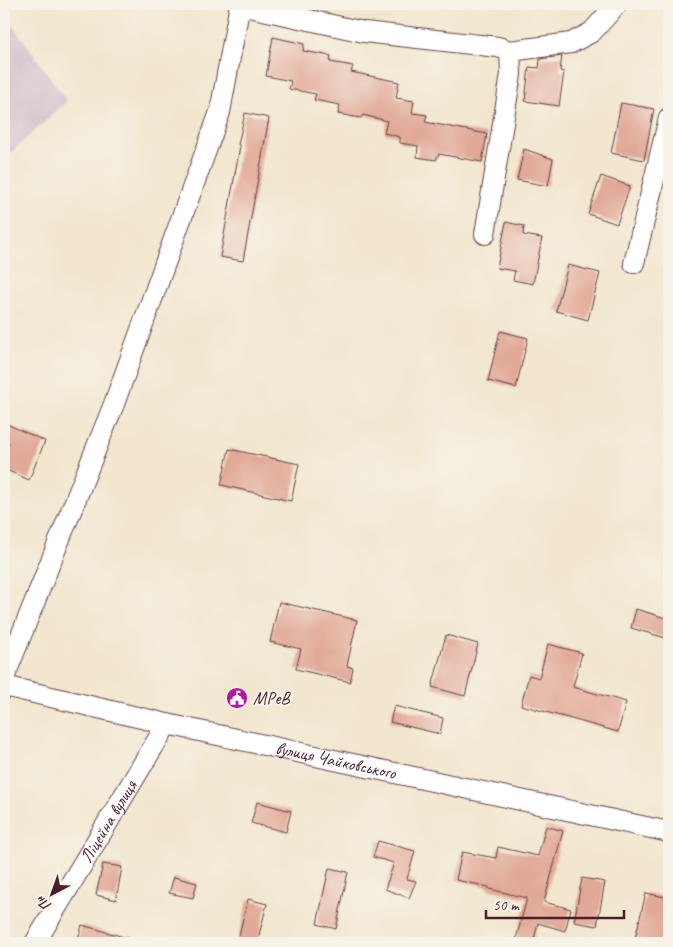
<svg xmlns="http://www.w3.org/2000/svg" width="673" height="947" font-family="Caveat,sans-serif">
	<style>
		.industrial { fill: #d1bdcb }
		.building { fill: #e1a997 }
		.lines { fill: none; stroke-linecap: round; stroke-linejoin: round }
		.minor-casing { stroke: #633d43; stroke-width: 22 }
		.minor { stroke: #fff; stroke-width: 20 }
		.labels { text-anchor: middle; stroke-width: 4.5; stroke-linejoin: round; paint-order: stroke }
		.poi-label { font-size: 18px; fill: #4a1f2b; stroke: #f7f3e8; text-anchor: start }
		.street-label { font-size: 18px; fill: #4a1f2b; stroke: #f7f3e8 }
	</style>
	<rect width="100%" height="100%" fill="#f7f3e8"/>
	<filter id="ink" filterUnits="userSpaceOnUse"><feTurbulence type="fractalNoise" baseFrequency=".02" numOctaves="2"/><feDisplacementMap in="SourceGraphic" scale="10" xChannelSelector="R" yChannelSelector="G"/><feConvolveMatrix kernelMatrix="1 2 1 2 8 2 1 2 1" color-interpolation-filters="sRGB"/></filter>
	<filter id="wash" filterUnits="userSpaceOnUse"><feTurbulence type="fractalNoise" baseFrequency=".0096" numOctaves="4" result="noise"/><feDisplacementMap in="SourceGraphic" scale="20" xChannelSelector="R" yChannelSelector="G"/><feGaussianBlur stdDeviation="1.12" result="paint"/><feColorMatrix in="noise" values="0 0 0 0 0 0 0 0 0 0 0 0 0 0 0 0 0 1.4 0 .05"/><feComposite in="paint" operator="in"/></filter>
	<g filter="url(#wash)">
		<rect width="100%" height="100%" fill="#f2e6ce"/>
		<path class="industrial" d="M4 13 67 101 4 159Z"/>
		<g id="blocks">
			<path class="building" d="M273 37 304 44 303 51 331 56 330 62 353 66 351 72 399 82 396 98 414 101 412 113 427 115 425 122 487 134 482 162 439 154 436 160 417 157 418 146 400 143V137L384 133 387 121 363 115 361 118 338 114 340 105 314 100 316 94 289 89 291 81 266 76Z
				M562 56 560 71 564 72 559 106 525 101 529 67 539 68 540 59Z
				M621 103 654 109 644 160 611 153Z
				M245 113 269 118 243 261 220 257 240 146 238 145Z
				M524 149 553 159 548 186 517 180Z
				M601 176 630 186 617 224 588 214Z
				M506 222 524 226 523 235 542 238 533 284 513 280 515 271 497 268Z
				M568 265 600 273 588 320 556 311Z
				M500 331 528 338 516 388 488 381Z
				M4 423 45 441 29 480 4 469V455L9 443 4 440Z
				M229 449 299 464 291 501 221 485Z
				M279 602 357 620 347 666 353 668 350 682 296 669 301 649 270 642Z
				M636 609 669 619V639L631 628Z
				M446 635 478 644 465 696 432 687Z
				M548 644 582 653 573 687 626 702 618 732 521 705 529 675 539 678Z
				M394 706 443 718 440 734 390 722Z
				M257 802 291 811 286 832 251 823Z
				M546 826 563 831 544 902 571 909 565 931 538 923 533 943H515L527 898 489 889V887L456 880 462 852 496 858 498 847 538 856Z
				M378 841 415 851 407 879 416 881 409 898 385 889 394 863 373 857Z
				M103 864 122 867 116 900 96 895Z
				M329 868 348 872 336 929 317 924Z
				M174 877 197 883 193 898 169 893Z
				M582 878 605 882 597 926 574 922Z
				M646 893 669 898V943H655L635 938Z
				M248 899 267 904 257 943H237Z
				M82 925 131 939 130 943H77Z"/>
		</g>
	</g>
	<g filter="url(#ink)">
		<use href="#blocks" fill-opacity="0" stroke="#633d43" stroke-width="1"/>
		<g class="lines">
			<g class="minor-casing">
				<g id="minor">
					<path d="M240 5 364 32 498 47 510 51 511 74 485 234"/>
					<path d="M510 51 571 43 592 32 617 4"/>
					<path d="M634 263 669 118"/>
					<path d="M4 678 114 404 220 112 240 4"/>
					<path id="s1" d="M4 686 167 724 669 832"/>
					<path id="s2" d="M35 943 167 724"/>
				</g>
			</g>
			<use href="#minor" class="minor"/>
		</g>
	</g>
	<defs>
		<g id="civic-disc" transform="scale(1.125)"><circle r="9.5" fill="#b5179e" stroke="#f7f3e8"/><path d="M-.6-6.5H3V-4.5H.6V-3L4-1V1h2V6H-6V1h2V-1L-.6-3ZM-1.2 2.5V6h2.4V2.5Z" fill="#fff"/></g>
	</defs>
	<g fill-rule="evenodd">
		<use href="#civic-disc" x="237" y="698"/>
	</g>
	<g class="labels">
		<g class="poi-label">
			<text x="253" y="704">МРеВ</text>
		</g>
		<g class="street-label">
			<text dy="6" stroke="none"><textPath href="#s1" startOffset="340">вулиця Чайковського</textPath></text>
			<text dy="6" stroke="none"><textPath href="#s2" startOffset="142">Ліцейна вулиця</textPath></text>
		</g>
	</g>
	<rect width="673" height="947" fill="none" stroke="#f7f3e8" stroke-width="20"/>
	<g transform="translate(52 894) rotate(221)" stroke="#f7f3e8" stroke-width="4" paint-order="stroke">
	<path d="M0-4L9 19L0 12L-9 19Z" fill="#4a1f2b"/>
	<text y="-8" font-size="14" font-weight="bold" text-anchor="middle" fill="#4a1f2b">Пн</text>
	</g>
	<path d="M486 910v8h138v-8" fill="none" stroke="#4a1f2b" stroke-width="2.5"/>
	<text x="493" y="910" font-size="15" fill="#4a1f2b" stroke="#f7f3e8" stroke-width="4" paint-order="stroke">50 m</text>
</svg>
